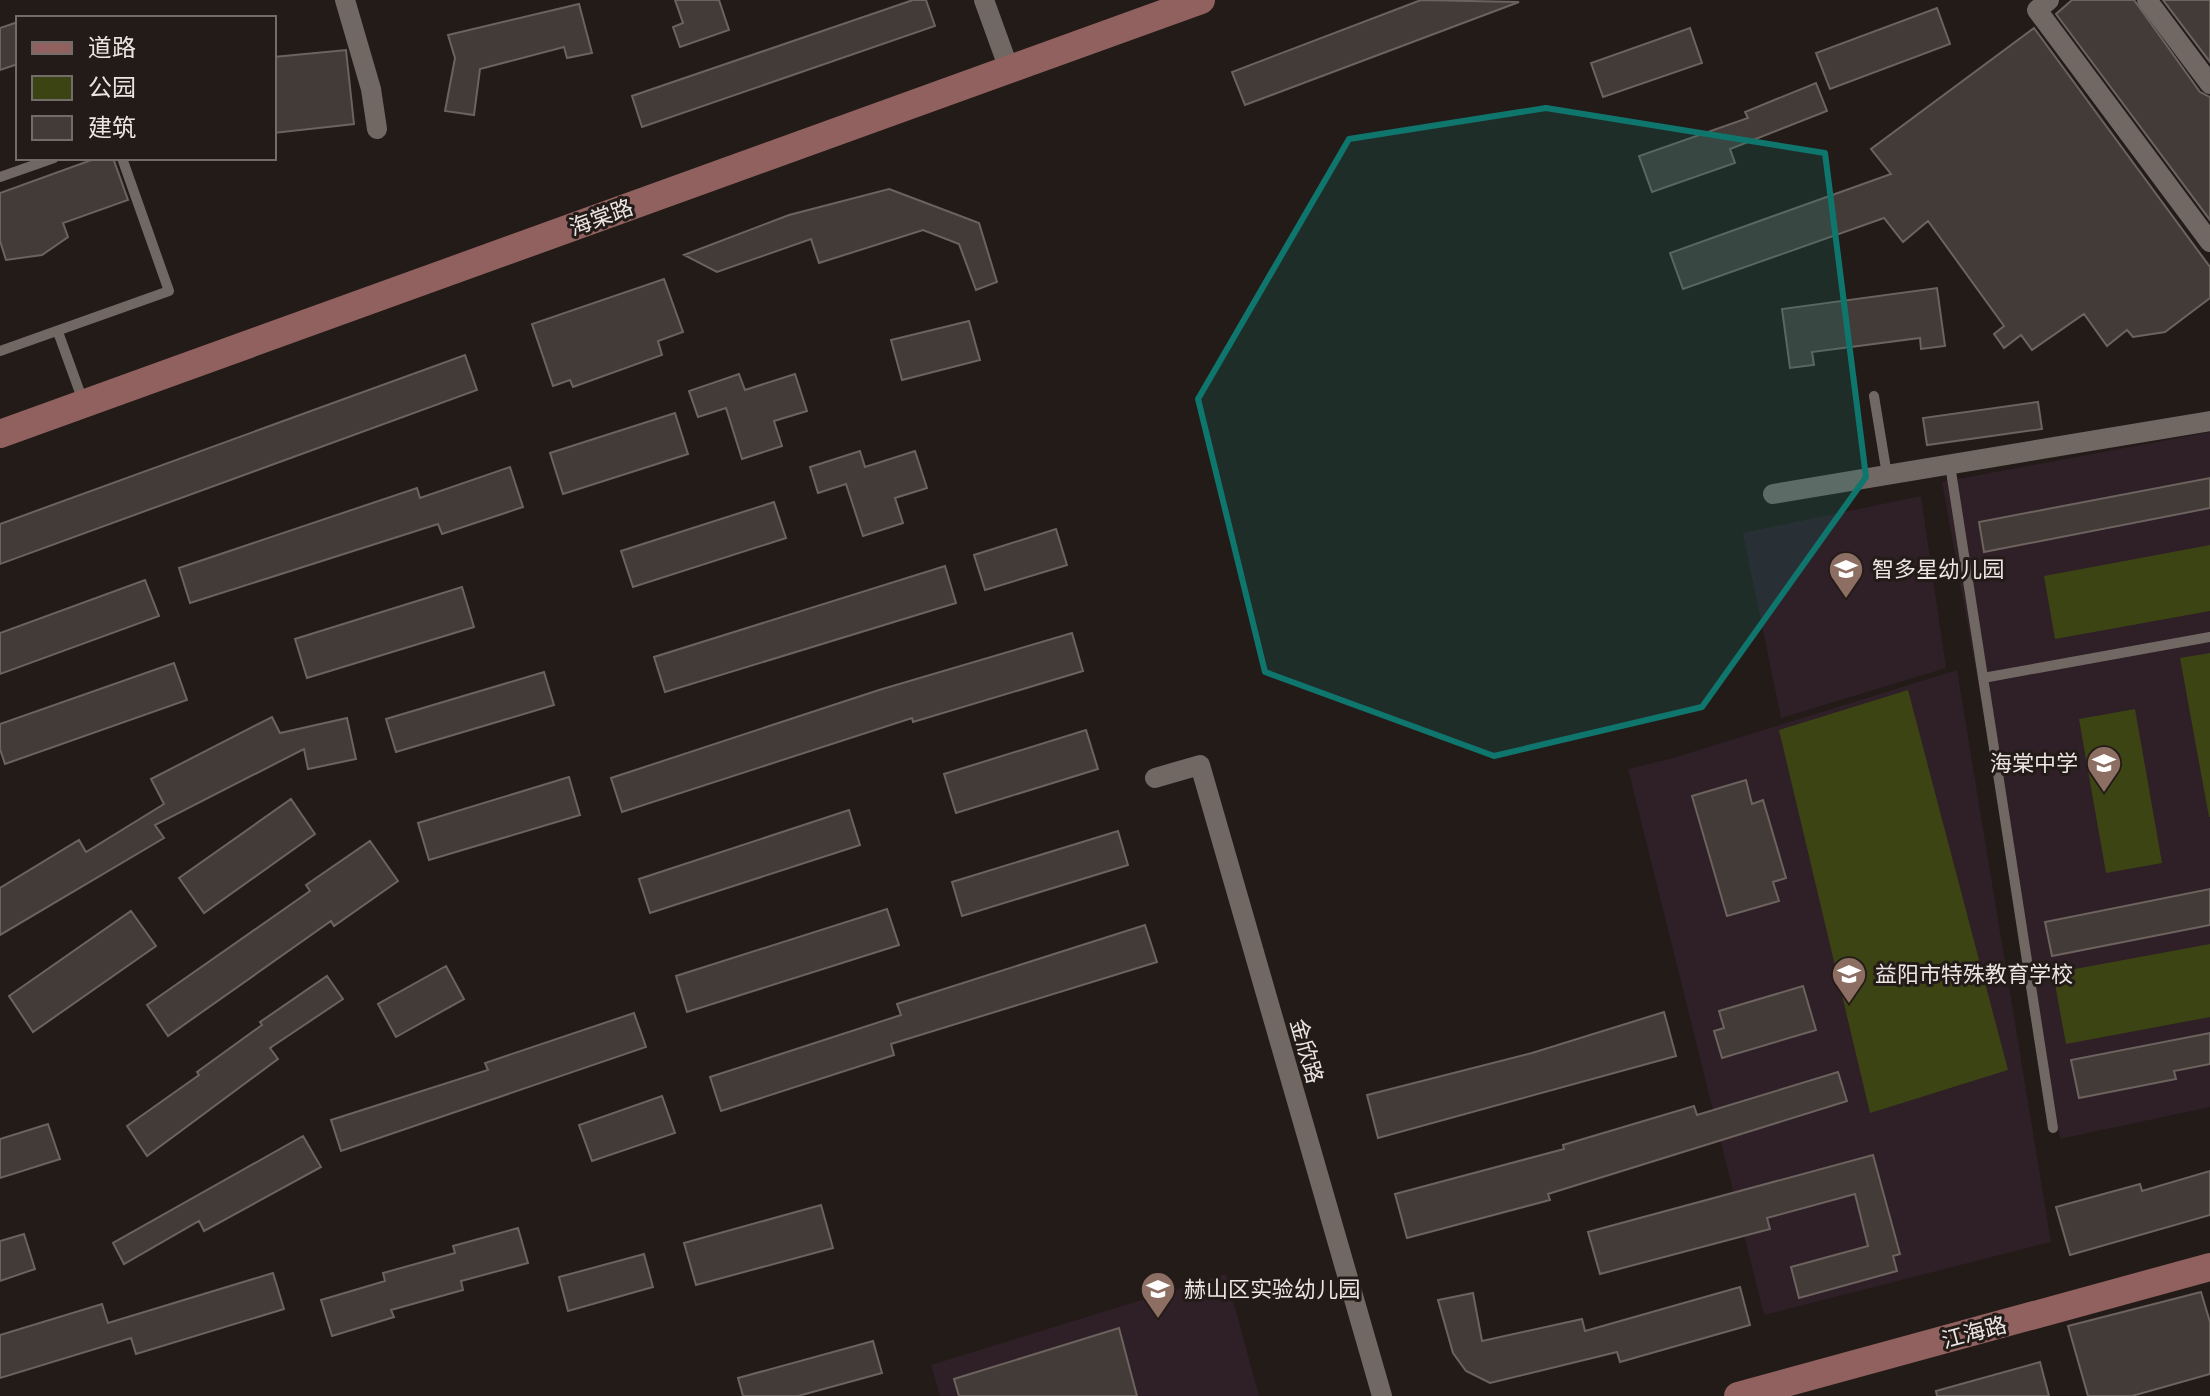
<svg xmlns="http://www.w3.org/2000/svg" width="2210" height="1396" font-family="Manrope,'Noto Sans SC',sans-serif">
	<style>
		.commercial { fill: #2f1f27 }
		.green { fill: #3c4414 }
		.building { fill: #433b37; stroke: #6c635f; stroke-width: 2 }
		.lines { fill: none; stroke-linecap: round; stroke-linejoin: round }
		.lane { stroke: #716864; stroke-width: 10 }
		.street { stroke: #716864; stroke-width: 20 }
		.secondary { stroke: #90615e; stroke-width: 28 }
		.marked { fill: #0f766e; fill-opacity: 0.2; stroke: #0f766e; stroke-width: 6; stroke-linejoin: round }
		.labels { text-anchor: middle; stroke-width: 6; stroke-linejoin: round; paint-order: stroke }
		.street-label { font-size: 22px; fill: #eae5e3; stroke: #231b18 }
		.poi-label { font-size: 22px; fill: #eae5e3; stroke: #231b18; text-anchor: start }
	</style>
	<rect width="100%" height="100%" fill="#231b18"/>
	<path class="commercial" d="M2210 432V1107L2060 1139 1942 482Z
		M1921 496 1946 668 1781 718 1743 533Z
		M1957 670 2051 1242 1764 1315 1628 769 1673 758Z
		M1226 1274 1259 1396H940L931 1365Z"/>
	<path class="green" d="M2210 545V611L2055 639 2044 576Z
		M2210 653V817H2209L2180 658Z
		M1908 690 2008 1070 1870 1113 1779 730Z
		M2135 709 2162 863 2106 873 2079 719Z
		M2210 944V1017L2066 1044 2053 973Z"/>
	<path class="building" d="M675 0H719L729 30 680 47 673 27 683 23Z
		M913 0H926L935 26 642 127 632 96Z
		M1421 0 1519 2 1245 105 1232 72Z
		M2072 0H2134L2200 92 2210 97V220L2056 14Z
		M2163 0H2210V62Z
		M579 4 592 53 567 58 564 47 480 69 474 115 445 111 455 58 448 35Z
		M1937 8 1950 44 1830 89 1816 53Z
		M18 22V64L0 70V28Z
		M1690 28 1702 63 1603 97 1591 63Z
		M2034 28 2210 267V298L2165 332 2133 337 2127 330 2107 346 2084 314 2032 350 2021 335 2004 348 1994 334 2004 326 1928 221 1903 242 1884 218 1683 289 1670 253 1891 174 1871 149Z
		M346 50 354 124 274 133V57Z
		M1816 83 1827 111 1730 149 1735 163 1652 192 1639 156 1748 118 1745 112Z
		M97 158H113L128 200 63 223 68 237 42 255 6 260 0 241V193Z
		M889 189 979 223 997 282 976 290 959 244 923 230 819 263 811 239 717 272 684 255 789 215Z
		M664 279 683 332 658 341 662 355 573 387 570 380 553 386 532 324Z
		M1937 288 1945 346 1921 349 1920 338 1812 352 1814 365 1790 368 1782 309Z
		M969 321 980 360 902 380 891 340Z
		M465 355 477 390 0 564V524Z
		M739 374 745 390 795 374 807 411 774 421 782 446 742 459 726 408 698 417 689 391Z
		M2038 402 2042 429 1927 445 1923 418Z
		M675 413 688 454 563 494 550 453Z
		M860 451 865 467 915 451 927 488 895 498 903 523 863 536 846 484 818 493 810 467Z
		M510 467 523 507 442 534 438 524 190 603 179 568 417 488 420 498Z
		M2210 478V508L1984 552 1979 522Z
		M774 502 786 538 633 587 621 551Z
		M1056 529 1067 565 985 590 974 555Z
		M945 566 956 603 665 692 654 657Z
		M145 580 159 616 0 674V633Z
		M462 587 474 627 307 678 295 639Z
		M1072 633 1083 671 913 722 912 718 622 812 611 778 879 690Z
		M174 663 187 700 5 764 0 749V724Z
		M544 672 554 705 396 752 386 719Z
		M272 717 280 733 347 718 356 759 308 769 304 749 155 825 164 838 0 935V888L79 840 86 852 164 804 151 779Z
		M1086 730 1098 769 956 813 944 774Z
		M569 777 580 815 429 860 418 823Z
		M1746 780 1752 804 1763 800 1786 878 1773 882 1779 901 1727 916 1692 796Z
		M291 799 315 834 204 913 179 878Z
		M849 810 860 845 650 913 639 879Z
		M1118 831 1128 865 962 916 952 882Z
		M370 841 398 881 334 926 331 921 168 1036 147 1005 310 891 306 885Z
		M2210 889V925L2052 956 2045 922Z
		M887 909 899 945 687 1012 676 976Z
		M131 911 156 946 33 1032 9 996Z
		M1145 925 1157 962 891 1044 894 1055 721 1111 710 1077 901 1015 897 1004Z
		M446 966 464 999 396 1037 378 1004Z
		M327 976 343 999 270 1048 278 1059 147 1156 127 1126 199 1075 197 1072 262 1025 260 1022Z
		M1803 986 1816 1030 1722 1058 1714 1031 1724 1028 1719 1011Z
		M1664 1012 1676 1056 1378 1138 1367 1095 1532 1053Z
		M634 1013 646 1047 341 1151 331 1120 488 1070 485 1063Z
		M2210 1033V1064L2174 1071 2176 1079 2079 1098 2071 1060Z
		M1838 1072 1847 1101 1548 1194 1550 1200 1407 1238 1395 1194 1564 1149 1563 1145 1694 1106 1697 1115Z
		M662 1096 675 1133 592 1161 579 1125Z
		M48 1124 60 1159 0 1178V1139Z
		M303 1136 321 1167 204 1231 199 1221 124 1264 113 1243Z
		M1873 1155 1900 1254 1893 1256 1897 1271 1799 1298 1791 1267 1868 1246 1855 1194 1767 1218 1770 1229 1600 1274 1588 1232Z
		M2210 1171V1215L2070 1255 2056 1207 2140 1184 2142 1191Z
		M821 1205 833 1248 696 1285 684 1243Z
		M518 1228 528 1263 461 1281 463 1290 391 1310 394 1317 332 1336 321 1300 385 1281 383 1273 455 1253 453 1246Z
		M24 1234 35 1269 0 1281V1241Z
		M644 1254 653 1287 568 1311 559 1277Z
		M273 1273 284 1309 136 1354 131 1338 0 1378V1335L102 1304 108 1323Z
		M1740 1287 1750 1325 1620 1362 1617 1352 1490 1383 1466 1371 1453 1353 1438 1300 1473 1293 1482 1341 1582 1319 1585 1331Z
		M2201 1292 2210 1322V1374L2132 1396H2088L2068 1326Z
		M1119 1328 1137 1396H959L954 1379Z
		M873 1341 882 1373 798 1396H743L738 1378Z
		M2040 1362 2049 1396H1937L1936 1391Z"/>
	<g class="lines">
		<path class="lane" d="M0 177 54 158
			M58 332 83 401
			M0 351 169 291 122 158
			M1874 396 1887 475
			M1950 465 2053 1128
			M1983 678 2210 637"/>
		<path class="street" d="M345 0 371 89 377 129
			M984 0 1009 69
			M2049 0 2037 10 2210 242
			M2147 0 2210 84
			M1773 494 2210 421
			M1155 778 1200 765 1382 1396"/>
		<path class="secondary" d="M0 434 1201 0
			M1738 1396 2210 1267"/>
	</g>
	<path class="marked" d="M1546 108 1825 153 1866 477 1702 707 1494 756 1265 672 1198 399 1349 139Z"/>
	<defs>
		<g id="school-pin" transform="scale(1.8)"><path d="M0 17L-7.5 6A9.5 9.5 0 1 1 7.5 6Z" fill="#8d6e63" stroke="#231b18"/><path d="M0-5L7-2L0 1L-7-2ZM-4 1L0 2.5L4 1V4Q0 6-4 4Z" fill="#fff"/></g>
	</defs>
	<g fill-rule="evenodd">
		<use href="#school-pin" x="1846" y="569"/>
		<use href="#school-pin" x="2104" y="763"/>
		<use href="#school-pin" x="1849" y="974"/>
		<use href="#school-pin" x="1158" y="1289"/>
	</g>
	<g class="labels">
		<g class="street-label">
			<text transform="translate(601 217) rotate(-20)" y="8">海棠路</text>
			<text transform="translate(1307 1051) rotate(74)" y="8">金欣路</text>
			<text transform="translate(1974 1332) rotate(-15)" y="8">江海路</text>
		</g>
		<g class="poi-label">
			<text x="1872" y="577">智多星幼儿园</text>
			<text x="2078" y="771" text-anchor="end">海棠中学</text>
			<text x="1875" y="982">益阳市特殊教育学校</text>
			<text x="1184" y="1297">赫山区实验幼儿园</text>
		</g>
	</g>
	<rect x="16" y="16" width="260" height="144" fill="#231b18" stroke="#736c69" stroke-width="2"/>
	<rect x="32" y="42" width="40" height="12" fill="#90615e" stroke="#736c69" stroke-width="2"/>
	<text x="88" y="56" font-size="24" fill="#eae5e3">道路</text>
	<rect x="32" y="76" width="40" height="24" fill="#3c4414" stroke="#736c69" stroke-width="2"/>
	<text x="88" y="96" font-size="24" fill="#eae5e3">公园</text>
	<rect x="32" y="116" width="40" height="24" fill="#433b37" stroke="#736c69" stroke-width="2"/>
	<text x="88" y="136" font-size="24" fill="#eae5e3">建筑</text>
</svg>
